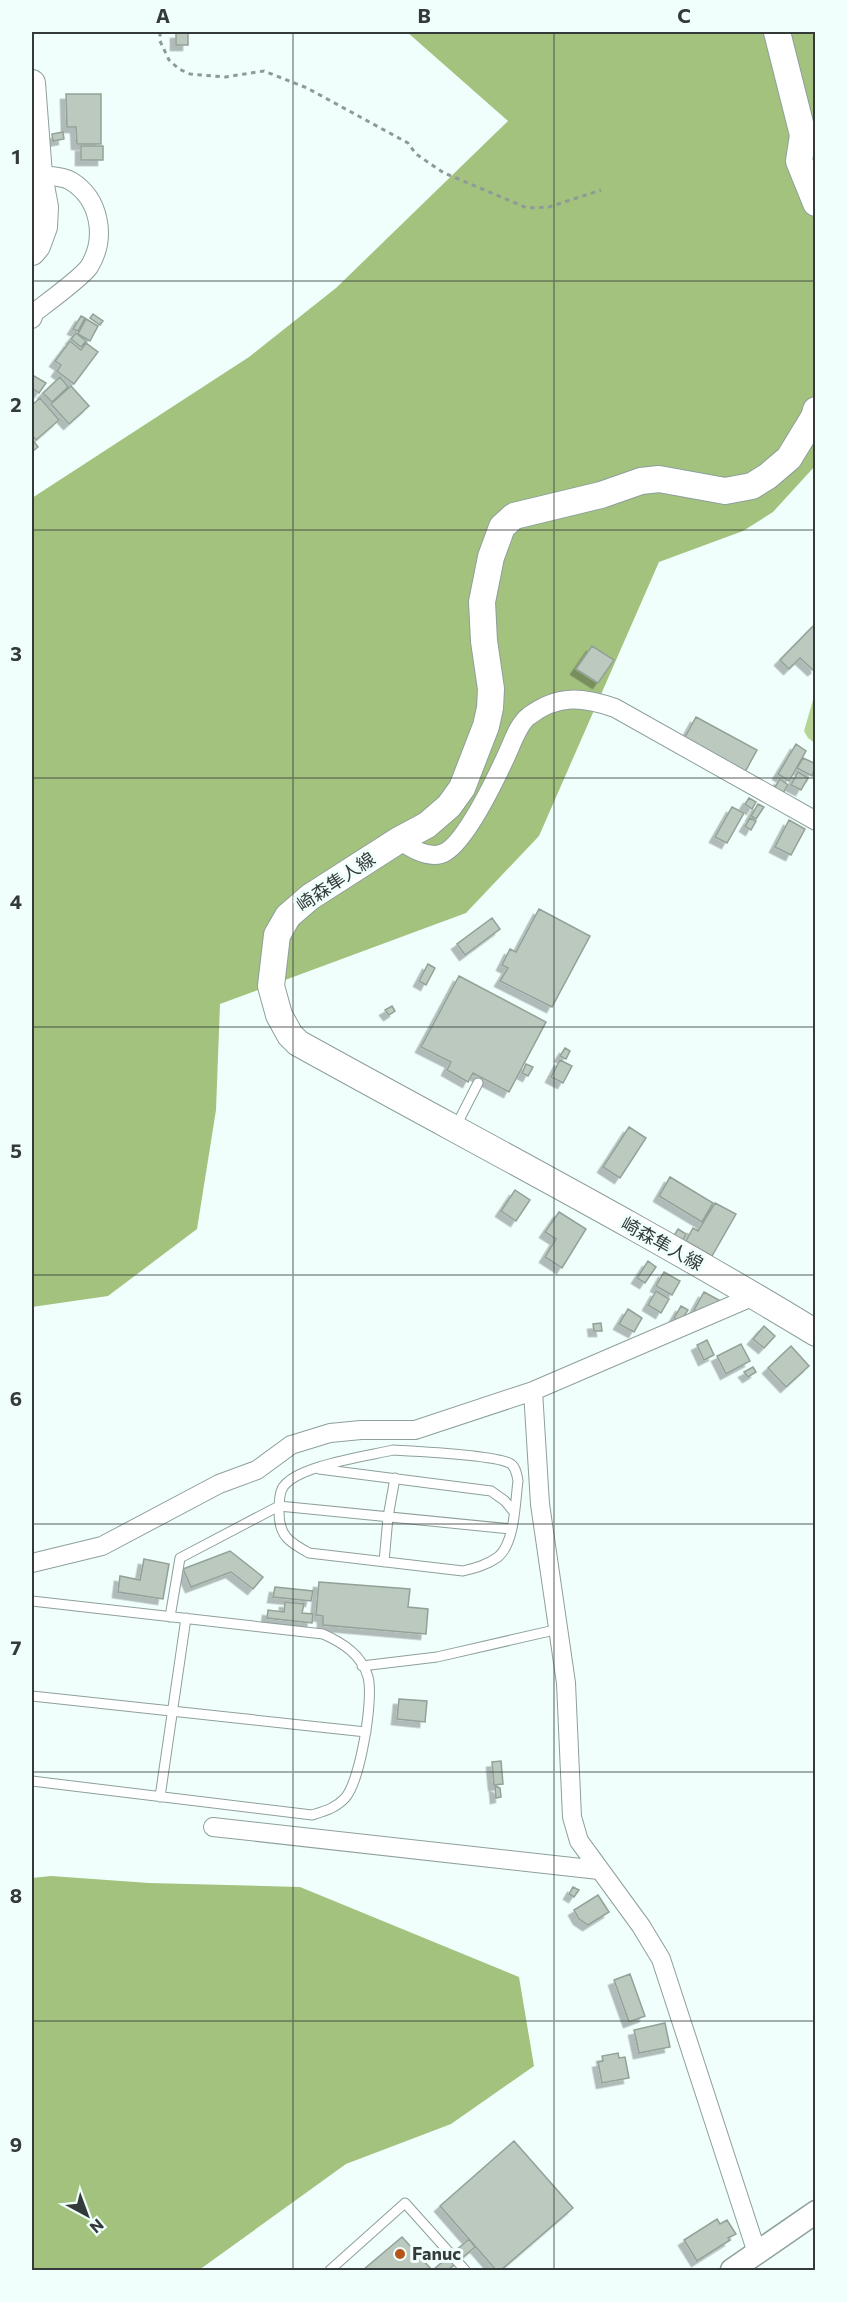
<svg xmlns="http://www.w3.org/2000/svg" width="847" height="2302" font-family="Commissioner,'Noto Sans JP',sans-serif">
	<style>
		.green { fill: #b6d494 }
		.forest { fill: #a3c27e }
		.building { fill: #bbc9bf; stroke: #94a198; stroke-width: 1.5; filter: url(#shadow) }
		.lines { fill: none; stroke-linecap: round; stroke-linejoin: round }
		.service-casing { stroke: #8e9f9c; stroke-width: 11 }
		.minor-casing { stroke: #8e9f9c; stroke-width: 20 }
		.tertiary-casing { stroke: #8e9f9c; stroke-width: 25 }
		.secondary-casing { stroke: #8e9f9c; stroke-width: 28 }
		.path { stroke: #8f9a98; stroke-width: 3; stroke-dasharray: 4.5 4.5; stroke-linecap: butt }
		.service { stroke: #fff; stroke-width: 9 }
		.minor { stroke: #fff; stroke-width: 18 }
		.tertiary { stroke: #fff; stroke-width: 22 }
		.secondary { stroke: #fff; stroke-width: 26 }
		.grid { fill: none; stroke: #333a39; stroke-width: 1.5; stroke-opacity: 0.55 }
		.poi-dot { fill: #b65419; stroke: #f0fffc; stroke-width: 2 }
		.labels { text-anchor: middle; stroke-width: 6; stroke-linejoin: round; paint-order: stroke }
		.street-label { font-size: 18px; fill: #333a39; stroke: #f0fffc }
		.poi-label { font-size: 18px; font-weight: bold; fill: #333a39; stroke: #f0fffc; text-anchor: start }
		.neatline { fill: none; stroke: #333a39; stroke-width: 2 }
		.grid-label { font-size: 20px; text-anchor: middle; font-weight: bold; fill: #333a39 }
	</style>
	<defs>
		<filter id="shadow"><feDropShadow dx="-5.5" dy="5.5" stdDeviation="0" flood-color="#0004"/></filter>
	</defs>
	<rect width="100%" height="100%" fill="#f0fffc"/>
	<path class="green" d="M815 693V743L808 738 804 731Z"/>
	<path class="forest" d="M407 32H815V466L773 512 743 531 659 562 539 836 466 913 220 1004 216 1110 197 1229 108 1296 32 1307V498L249 357 336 288 508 121Z
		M51 1876 149 1883 300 1887 519 1977 534 2066 451 2124 346 2164 199 2270H32V1878Z"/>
	<path class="building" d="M176 33H188V45H176Z
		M66 94H101V144H77L76 127H67Z
		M63 132 64 139 53 141 52 134Z
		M81 146H103V160H81Z
		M93 314 103 321 100 325 90 318Z
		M81 316 85 318 78 331 73 329Z
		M86 319 98 326 90 341 78 334Z
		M76 333 86 341 81 347 71 339Z
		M70 341 81 350 86 343 98 352 74 384 57 371 61 365 55 361Z
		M34 376 46 383 39 393 32 388V380Z
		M60 377 68 387 52 402 43 393Z
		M71 386 89 406 69 424 51 404Z
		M40 398 59 420 36 440 32 435V405Z
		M32 439 38 447 32 452Z
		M816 623V668L813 670 800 658 789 669 780 660Z
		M592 646 614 660 598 683 576 669Z
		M696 717 757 750 745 772 684 739Z
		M796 744 806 751 789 781 778 774Z
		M803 758 816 764 812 776 797 768Z
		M798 772 808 778 801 790 791 785Z
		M780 779 788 785 780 798 772 792Z
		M749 798 756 802 752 809 745 804Z
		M758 804 764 807 756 819 751 816Z
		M732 807 744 813 727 843 715 837Z
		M750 818 756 821 751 830 745 826Z
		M789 820 805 829 791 855 775 847Z
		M539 909 590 936 552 1007 500 981 508 968 502 965 510 949 516 952Z
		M492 918 500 929 465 955 457 944Z
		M428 964 435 968 426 985 419 981Z
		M459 976 546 1022 509 1092 473 1073 468 1082 447 1070 451 1062 421 1047Z
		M392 1006 395 1011 389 1015 385 1010Z
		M565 1048 570 1051 566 1059 560 1056Z
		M560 1060 572 1066 563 1083 551 1077Z
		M526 1064 533 1067 528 1076 522 1073Z
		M629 1127 646 1138 620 1178 603 1167Z
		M670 1177 713 1203 702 1222 659 1196Z
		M515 1190 530 1200 516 1221 501 1211Z
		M715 1203 736 1214 712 1256 686 1241 693 1228 698 1231Z
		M559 1212 586 1229 562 1268 545 1257 556 1239 545 1232Z
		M678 1229 686 1234 680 1246 671 1241Z
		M648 1261 656 1267 645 1283 637 1278Z
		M664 1272 680 1281 672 1295 656 1286Z
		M656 1291 669 1299 661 1313 648 1305Z
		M704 1292 726 1304 703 1315 694 1310Z
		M681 1306 688 1310 680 1322 674 1318Z
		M628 1309 642 1318 634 1332 619 1324Z
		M601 1323 602 1331H594L593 1324Z
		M764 1326 775 1336 764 1348 753 1339Z
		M707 1340 714 1355 704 1360 697 1345Z
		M741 1344 750 1361 726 1374 717 1356Z
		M791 1346 809 1366 786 1387 768 1368Z
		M753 1367 756 1372 748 1377 744 1372Z
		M230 1551 263 1577 253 1589 231 1572 191 1587 183 1569Z
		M144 1559 169 1564 163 1599 118 1592 120 1576 140 1580Z
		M319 1582 410 1589 408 1607 428 1609 426 1634 323 1625V1616L316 1615Z
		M275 1587 313 1591 311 1601 273 1597Z
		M285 1602 304 1604 302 1613 313 1614 312 1623 267 1618 268 1610 284 1612Z
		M399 1699 427 1701 425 1722 397 1719Z
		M501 1761 503 1784 494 1785 492 1762Z
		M495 1786 500 1788 501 1797 496 1798Z
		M573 1887 579 1890 574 1897 569 1894Z
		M598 1895 609 1912 588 1925 579 1919 574 1910Z
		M630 1974 645 2016 629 2022 614 1980Z
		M665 2023 670 2047 639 2053 634 2030Z
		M618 2053 619 2058 625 2057 629 2078 602 2083 598 2062 603 2061 602 2056Z
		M514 2141 573 2208 501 2270H496L440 2206Z
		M717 2219 720 2224 727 2220 736 2234 728 2238 730 2240 697 2261 684 2240Z
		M402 2237 432 2270H363Z
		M469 2239 475 2247 448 2270H433Z"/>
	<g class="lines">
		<g class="service-casing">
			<path id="service" d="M455 1128 478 1083
				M393 1450C412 1451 499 1455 511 1464 516 1468 517 1475 518 1481 515 1503 515 1543 498 1557 487 1565 475 1568 463 1571L309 1553C289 1542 279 1536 279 1512 279 1505 279 1495 282 1489 293 1466 368 1456 393 1450Z
				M319 1469 491 1491 505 1501 514 1512
				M384 1562 388 1517 395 1478
				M32 1601 323 1634C343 1643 362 1655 368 1677 374 1699 360 1782 345 1798 336 1808 325 1811 312 1815L32 1781
				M170 1617 180 1558 279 1506 511 1529
				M362 1666 437 1657 559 1629
				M32 1696 366 1732
				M160 1797 186 1618
				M330 2270 405 2203 465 2270"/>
		</g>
		<g class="minor-casing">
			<path id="minor" d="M32 319 35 312C48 302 81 278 89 267 107 238 100 199 71 181 63 176 48 176 39 175
				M399 840C411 848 426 858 441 854 464 848 498 774 508 752 513 741 519 723 529 716 558 694 583 697 615 708L816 821
				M533 1391 540 1504 566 1683 572 1817 579 1841 641 1926 661 1959 757 2253
				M32 1563 102 1546 219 1484 257 1470 291 1445 330 1433 361 1430H415L533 1391 754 1296
				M213 1827 599 1870"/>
		</g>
		<g class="tertiary-casing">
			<path id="tertiary" d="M732 2270 816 2212"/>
		</g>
		<g class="secondary-casing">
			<path id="secondary" d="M777 32 803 135 799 161 816 203
				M32 83 39 175 45 207 44 227 37 246 32 252
				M816 410 814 417 789 458 768 476 752 486 725 491 659 479 641 481 601 495 514 516 502 527 491 557 482 602 484 641 491 689 490 708 486 726 462 788 449 806 427 825 399 840 310 897 288 916 277 935 271 986 279 1015 290 1035 298 1043C471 1139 647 1230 816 1333"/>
		</g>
		<path class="path" d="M160 32V41L169 60 179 69 190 74 225 77 264 71 307 88 408 143 416 154 444 173 527 208 549 207 601 190"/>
		<use href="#service" class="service"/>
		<use href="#minor" class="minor"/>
		<use href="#tertiary" class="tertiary"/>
		<use href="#secondary" class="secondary"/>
	</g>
	<path class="grid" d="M293 32V2270M554 32V2270M32 281H816M32 530H816M32 778H816M32 1027H816M32 1275H816M32 1524H816M32 1772H816M32 2021H816"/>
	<circle class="poi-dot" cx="400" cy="2254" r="6"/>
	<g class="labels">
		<g class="street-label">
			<text transform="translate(336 882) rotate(-34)" y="6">崎森隼人線</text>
			<text transform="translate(662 1244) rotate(29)" y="6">崎森隼人線</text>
		</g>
		<g class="poi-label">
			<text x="412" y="2260">Fanuc</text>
		</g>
	</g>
	<rect width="847" height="2302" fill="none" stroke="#f0fffc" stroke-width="66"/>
	<g transform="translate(87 2215) rotate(139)" stroke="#f0fffc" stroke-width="4.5" paint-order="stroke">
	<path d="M0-4.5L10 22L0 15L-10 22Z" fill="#333a39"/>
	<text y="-9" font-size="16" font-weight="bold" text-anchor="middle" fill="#333a39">N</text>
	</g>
	<rect x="33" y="33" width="781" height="2236" class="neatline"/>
	<g class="grid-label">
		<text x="163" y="23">A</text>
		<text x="424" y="23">B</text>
		<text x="684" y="23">C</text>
		<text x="16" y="164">1</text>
		<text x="16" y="412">2</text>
		<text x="16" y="661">3</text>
		<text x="16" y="909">4</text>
		<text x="16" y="1158">5</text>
		<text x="16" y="1406">6</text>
		<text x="16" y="1655">7</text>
		<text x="16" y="1903">8</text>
		<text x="16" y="2152">9</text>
	</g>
</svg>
